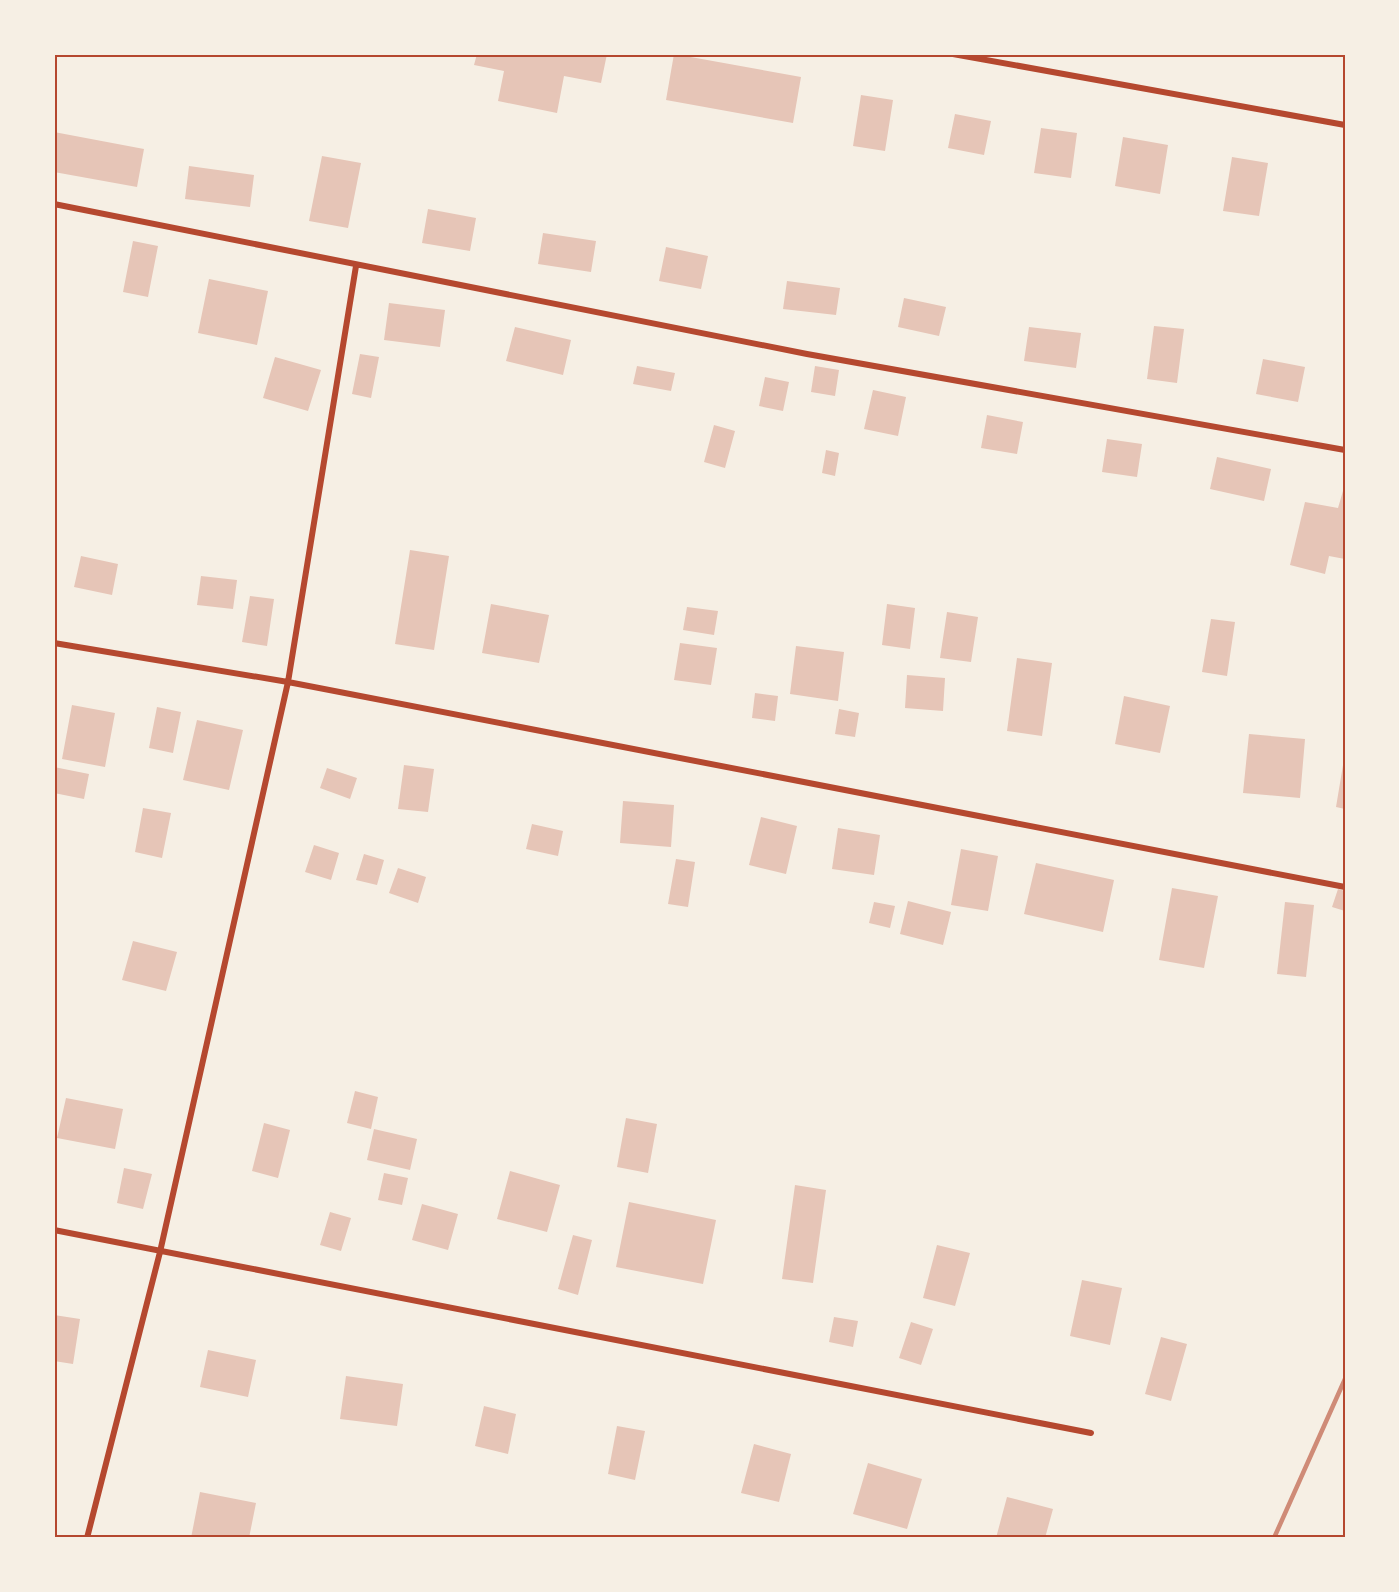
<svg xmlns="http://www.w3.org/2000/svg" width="1399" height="1592" font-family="Barlow,sans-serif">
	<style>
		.building { fill: #e6c5b7 }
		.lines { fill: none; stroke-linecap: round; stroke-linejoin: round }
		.minor { stroke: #b5482f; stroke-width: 6 }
		.rail { stroke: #cf8b77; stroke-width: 4.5 }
		.neatline { fill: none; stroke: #b5482f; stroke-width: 2 }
	</style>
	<rect width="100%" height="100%" fill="#f6efe4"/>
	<path class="building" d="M477 54H607L601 83 564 76 557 113 498 101 504 71 474 65Z
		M674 54 801 77 793 123 666 100Z
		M861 95 893 100 885 151 853 146Z
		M955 114 991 121 984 155 948 148Z
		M1041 128 1077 133 1071 178 1034 173Z
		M54 132 144 149 137 187 54 172Z
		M1123 137 1168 145 1160 194 1115 186Z
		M322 156 361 163 348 228 309 221Z
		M1232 157 1268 163 1259 216 1223 211Z
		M189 166 254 175 250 207 185 199Z
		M428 209 476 218 470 251 422 243Z
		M543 233 596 241 591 272 538 264Z
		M133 241 158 246 148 297 123 292Z
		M666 247 708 256 701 289 659 281Z
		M209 279 268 291 257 345 198 333Z
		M787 281 840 288 836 315 783 309Z
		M904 298 946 307 939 336 898 327Z
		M389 303 445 310 440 347 384 340Z
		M1154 326 1184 329 1177 383 1147 379Z
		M515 327 571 340 563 375 506 361Z
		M1029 327 1081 333 1076 368 1024 361Z
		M360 354 379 357 371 398 352 394Z
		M275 357 321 370 308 411 263 398Z
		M1263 359 1305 367 1298 402 1256 394Z
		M637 366 675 373 671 391 633 384Z
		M815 366 839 370 835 396 811 392Z
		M765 377 789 382 783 411 759 406Z
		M873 390 906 397 898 436 864 429Z
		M987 415 1023 422 1017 454 981 448Z
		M714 425 735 431 725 468 704 462Z
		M1107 439 1142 444 1137 477 1102 472Z
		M826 450 839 453 835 476 822 473Z
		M1217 457 1271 469 1264 501 1210 489Z
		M1345 484V559L1329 556 1325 574 1290 565 1305 502 1338 508Z
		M410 550 449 556 434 650 395 644Z
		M81 556 118 564 112 595 74 587Z
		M201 576 237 580 233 609 197 605Z
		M250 596 274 599 267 646 242 642Z
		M491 604 549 615 539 663 482 653Z
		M887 604 915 608 910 649 882 645Z
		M687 607 718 611 714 635 683 630Z
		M947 612 978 617 971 662 940 658Z
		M1211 619 1235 622 1227 676 1202 672Z
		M680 643 717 648 711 685 674 680Z
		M796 646 844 652 838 701 790 694Z
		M1017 658 1052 663 1042 736 1007 731Z
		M907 675 945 678 943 711 905 708Z
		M755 693 778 696 775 721 752 718Z
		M1124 696 1170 706 1160 753 1115 744Z
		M72 705 115 713 105 767 62 759Z
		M157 707 181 712 173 753 149 748Z
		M839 709 859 713 855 737 835 734Z
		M197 720 243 730 229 790 183 780Z
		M1249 734 1305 739 1300 798 1243 793Z
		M1344 759H1345V809L1336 807Z
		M404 765 434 769 428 812 398 809Z
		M54 767 89 774 84 799 54 793Z
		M327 768 357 778 350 799 320 788Z
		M623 801 674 805 671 847 620 843Z
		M143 808 171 813 162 858 135 852Z
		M761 817 797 826 786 874 749 865Z
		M532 824 563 831 558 856 526 849Z
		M838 828 880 835 874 875 832 869Z
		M314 845 339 853 331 880 305 872Z
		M961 849 998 856 988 911 951 905Z
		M364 854 384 860 377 885 356 880Z
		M676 859 695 862 688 907 668 904Z
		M1036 863 1114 880 1103 932 1024 914Z
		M398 868 426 877 418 903 389 893Z
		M1172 888 1218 896 1204 968 1159 960Z
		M1338 889 1345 891V911L1332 907Z
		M908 901 951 912 943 945 900 934Z
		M874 902 895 906 890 928 869 923Z
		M1285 902 1314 905 1306 977 1277 974Z
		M133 941 177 952 166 991 122 980Z
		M355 1091 378 1097 371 1129 347 1123Z
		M66 1098 123 1109 115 1149 57 1138Z
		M626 1118 657 1124 648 1173 617 1167Z
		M264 1123 290 1130 278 1178 252 1171Z
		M374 1129 417 1139 410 1170 367 1160Z
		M124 1168 152 1174 143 1209 117 1203Z
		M510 1171 560 1185 547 1232 497 1219Z
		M384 1173 408 1178 402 1205 378 1200Z
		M795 1185 826 1190 813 1283 782 1279Z
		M629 1202 716 1220 703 1284 616 1267Z
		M422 1204 458 1214 448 1250 412 1240Z
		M330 1212 351 1218 341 1251 320 1245Z
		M573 1235 592 1240 578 1295 558 1289Z
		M937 1245 970 1253 955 1306 923 1298Z
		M1082 1280 1122 1288 1110 1345 1070 1336Z
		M54 1315 80 1319 73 1364 54 1361Z
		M834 1317 858 1321 853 1347 829 1342Z
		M911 1322 933 1329 921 1365 899 1358Z
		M1161 1337 1187 1344 1171 1401 1145 1394Z
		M208 1350 256 1360 248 1397 200 1387Z
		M346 1376 403 1384 397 1426 340 1419Z
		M484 1406 516 1414 508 1454 475 1446Z
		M617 1426 645 1431 635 1480 608 1474Z
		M754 1444 791 1454 779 1502 741 1493Z
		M868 1463 922 1479 907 1529 853 1514Z
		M200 1492 256 1503 249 1538H191Z
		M1007 1497 1053 1509 1045 1538H996Z"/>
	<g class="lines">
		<path class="minor" d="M953 54 1345 125
			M54 204 807 354 1345 450
			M54 643 288 682 1345 887
			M54 1230 1091 1433
			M87 1538 160 1252 288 682 356 266"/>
		<path class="rail" d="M1274 1538 1345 1379"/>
	</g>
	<rect width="1399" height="1592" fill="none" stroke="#f6efe4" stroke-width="111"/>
	<rect x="56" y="56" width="1288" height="1480" class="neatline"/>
</svg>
